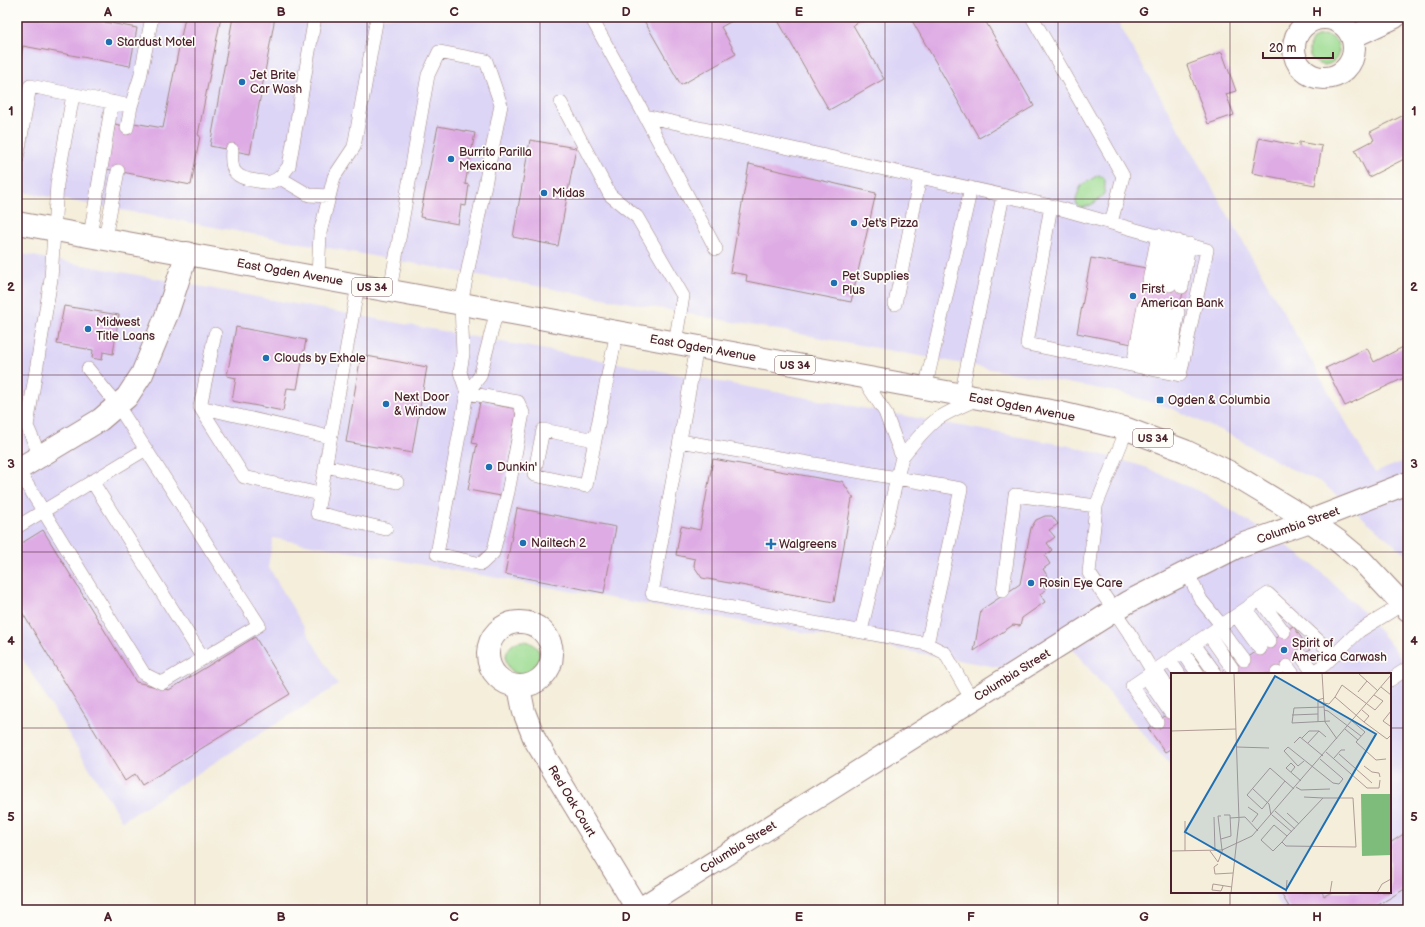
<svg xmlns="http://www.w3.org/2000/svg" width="1425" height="927" font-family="'Balsamiq Sans',sans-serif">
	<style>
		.built { fill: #ddd5f6 }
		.green { fill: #9ddc92; stroke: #747e5e }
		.building { fill: #deabe4 }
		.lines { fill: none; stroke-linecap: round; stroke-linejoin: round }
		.lane-casing { stroke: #9f8683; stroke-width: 14 }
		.street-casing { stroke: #9f8683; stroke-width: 24 }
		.primary-casing { stroke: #9f8683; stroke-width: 24 }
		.lane { stroke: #fff; stroke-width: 13 }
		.street { stroke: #fff; stroke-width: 22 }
		.primary { stroke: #fff; stroke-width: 22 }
		.grid { fill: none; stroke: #4a1f2b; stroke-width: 1; stroke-opacity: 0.55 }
		.poi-dot { fill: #1f6fb2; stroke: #fdfcf7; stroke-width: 1.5 }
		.labels { text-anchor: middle; stroke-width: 3.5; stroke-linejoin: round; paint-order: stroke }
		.shield { fill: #fdfcf7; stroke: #806168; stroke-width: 1 }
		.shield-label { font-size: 11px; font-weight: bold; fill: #4a1f2b }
		.poi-label { font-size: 12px; fill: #4a1f2b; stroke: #fdfcf7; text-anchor: start }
		.street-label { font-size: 12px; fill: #4a1f2b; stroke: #fdfcf7 }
		.inset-road { fill: none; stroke: #b09b95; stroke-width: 1 }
		.view { fill: #1f6fb2; fill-opacity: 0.15; stroke: #1f6fb2; stroke-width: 2 }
		.inset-edge { fill: none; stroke: #4a1f2b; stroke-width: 2 }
		.neatline { fill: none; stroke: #4a1f2b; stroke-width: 1.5 }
		.grid-label { font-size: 13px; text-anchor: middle; font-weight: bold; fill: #4a1f2b }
	</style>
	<rect width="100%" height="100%" fill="#fdfcf7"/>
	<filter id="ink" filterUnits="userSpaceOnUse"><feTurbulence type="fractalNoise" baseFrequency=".025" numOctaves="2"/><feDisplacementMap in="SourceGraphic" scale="8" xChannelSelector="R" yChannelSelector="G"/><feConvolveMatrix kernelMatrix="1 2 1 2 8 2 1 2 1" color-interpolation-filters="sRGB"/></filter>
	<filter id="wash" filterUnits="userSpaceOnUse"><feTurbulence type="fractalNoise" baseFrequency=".012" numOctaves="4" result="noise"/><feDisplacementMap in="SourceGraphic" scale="16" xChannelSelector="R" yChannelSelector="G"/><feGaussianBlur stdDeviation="0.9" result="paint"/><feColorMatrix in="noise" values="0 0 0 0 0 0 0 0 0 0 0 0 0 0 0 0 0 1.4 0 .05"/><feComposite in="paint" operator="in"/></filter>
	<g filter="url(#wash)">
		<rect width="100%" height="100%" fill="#f4eedb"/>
		<path class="built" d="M17 17H1115L1375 473 1408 459V556L1321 482 1287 467 1229 434 1170 408 1117 392 17 191Z
			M17 253 1075 447 1145 467 1205 494 1287 546 1318 569 1367 616 1408 666V910H1283L1272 892H1390V674H1172V768L1065 640 1003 668 273 538 268 566 338 685 122 821 17 650Z"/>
		<path class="green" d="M1309 50a15 15 0 1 1 30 0a15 15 0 1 1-30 0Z
			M1098 175 1101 176 1105 180C1105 184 1105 190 1104 193 1101 201 1077 216 1076 201 1076 197 1079 190 1081 186Z
			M506 658a17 17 0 1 1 34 0a17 17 0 1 1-34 0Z"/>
		<g id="blocks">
			<path class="building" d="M17 17H88V19L137 28 130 66 23 46 21 56H17Z
				M185 17H221L198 135 200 136 191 185 106 169 115 124 133 129 134 123 163 128Z
				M233 17H275L250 154 210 146Z
				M642 17H739L721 27 736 54 681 85Z
				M776 17H866L853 25 884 79 829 110Z
				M910 17H983L1034 106 979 138Z
				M1222 52 1236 91 1226 94 1234 115 1208 124 1187 65Z
				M1404 115 1408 122V157L1369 177 1355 150 1374 140 1370 132Z
				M438 126 475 133 465 184 469 185 466 206 461 205 458 224 420 217Z
				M1259 138 1299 146V142L1322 146 1315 185 1252 173Z
				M530 140 576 148 558 246 513 237Z
				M749 164 876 193 851 302 746 281 747 275 730 272Z
				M1091 258 1146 268 1184 287 1179 312 1132 344 1077 333Z
				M64 306 119 315 113 354 103 352 102 360 92 358 93 350 57 344Z
				M236 327 306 340 297 389 287 388 283 411 232 401 236 378 227 376Z
				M1407 345 1408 376 1345 406 1326 368 1367 348 1374 362Z
				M361 355 427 367 412 453 346 442Z
				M480 402 517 409 501 496 468 490 477 444 472 443Z
				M713 459 840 482 842 481 854 499H852L834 602 702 578 694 566 695 559 676 555 681 526 700 530Z
				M517 508 616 527 604 593 505 574Z
				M1045 516H1052L1058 524 1049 530 1055 537 1047 543 1052 550 1045 556 1050 564 1043 569 1048 577 1041 582 1046 590 1040 594 1045 602 1022 618 1020 626 1013 625 974 651 981 610 1020 584 1031 528 1036 520Z
				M43 530 136 682 169 690 255 637 290 694 142 785 135 774 125 781 17 604V546Z
				M1293 626 1310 650 1276 674H1224Z
				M1172 711V748L1165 752 1148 728Z
				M1408 831V887L1370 910H1291L1280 892H1322L1324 896 1332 892H1390V843Z"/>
		</g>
	</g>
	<g filter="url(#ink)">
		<use href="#blocks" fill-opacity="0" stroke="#9f8683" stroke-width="1"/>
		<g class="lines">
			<g class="lane-casing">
				<path id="lane" d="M591 17 645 116 1051 206 1207 250 1180 375 1027 344 1051 206
					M1032 17 1123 176 1111 223
					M561 103 610 195 637 217 683 296 675 343
					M645 116 716 249
					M127 128 131 106
					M232 150C230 172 235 178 257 181 261 181 266 183 270 182 278 181 284 173 289 166L315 17
					M17 159 30 86 131 106 140 78 152 17
					M280 178 309 195 329 196
					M90 236 112 102
					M105 238 118 171
					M318 277 320 233 334 177 354 147 377 17
					M1149 281 1158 235
					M1159 283 1167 238
					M358 285 317 513 386 529
					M1170 285 1178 241
					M1182 287 1189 244
					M390 290 428 75 439 52 486 61 501 105 461 304 463 354 460 372 467 393 437 554 481 564 493 553 508 492 523 413 518 402 467 393
					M895 304 920 177
					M215 334 200 407 244 477 320 494
					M1133 365 1144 306
					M1144 367 1155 308
					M1156 370 1166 310
					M1168 372 1178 312
					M862 377 885 412 902 457
					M925 389 971 188
					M467 393 480 376 497 310
					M961 395 1003 196
					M200 407 330 437
					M1127 429 1096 506 1089 573 1132 637 1153 672
					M595 440 543 430 534 475 586 486C596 435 606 383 617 332
					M680 441 961 489 927 644 652 593 697 347
					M40 456 27 426 51 279 57 184 73 95
					M325 466 397 482
					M18 470 144 674 162 683 259 625 136 434 118 406 88 369
					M92 481 203 658
					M17 527 146 449
					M1187 572 1201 600 1222 626
					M1003 591 1015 495 1096 506
					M1260 600 1284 632
					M1246 609 1270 642
					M1236 616 1260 649
					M1219 627 1244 660
					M861 631 902 457C912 445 924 429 936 420 949 411 964 405 978 399
					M1209 635 1232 668
					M927 644 945 653 972 700
					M1194 644 1216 674
					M1183 652 1198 674
					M1301 656 1313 672
					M1170 661 1179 674
					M1287 666 1293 674
					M1156 670 1172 694
					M1277 673V674
					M1310 674 1324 665 1359 631 1403 604
					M1146 677 1170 712
					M1390 680 1408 668
					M1157 722 1132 686 1268 594 1334 655"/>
			</g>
			<g class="street-casing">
				<path id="street" d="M1294 48a30 30 0 1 1 60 0a30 30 0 1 1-60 0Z
					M1352 37 1395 17
					M17 470 100 420 127 397 142 374 167 314 187 253
					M488 654a32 32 0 1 1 64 0a32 32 0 1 1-64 0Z
					M519 687 524 712 535 740 638 910
					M638 910 1128 602 1239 546 1310 521 1408 483"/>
			</g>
			<g class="primary-casing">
				<path id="primary" d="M17 223 1056 412 1127 429 1185 451 1229 472 1310 521 1338 541 1362 561 1408 610"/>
			</g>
			<use href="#lane" class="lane"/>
			<use href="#street" class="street"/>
			<use href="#primary" class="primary"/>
		</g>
	</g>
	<path class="grid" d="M195 17V910M367 17V910M540 17V910M712 17V910M885 17V910M1058 17V910M1230 17V674M17 199H1408M17 375H1408M17 552H1408M17 728H1172M1390 728H1408M1230 892V910"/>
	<g class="poi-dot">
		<circle cx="109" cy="42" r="4"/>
		<circle cx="242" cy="82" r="4"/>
		<circle cx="451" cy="159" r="4"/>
		<circle cx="544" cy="193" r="4"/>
		<circle cx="854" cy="223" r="4"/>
		<circle cx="834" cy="283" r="4"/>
		<circle cx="1133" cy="296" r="4"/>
		<circle cx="88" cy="329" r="4"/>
		<circle cx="266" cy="358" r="4"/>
		<rect x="1156" y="396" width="8" height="8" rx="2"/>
		<circle cx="386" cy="404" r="4"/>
		<circle cx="489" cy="467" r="4"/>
		<circle cx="523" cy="543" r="4"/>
		<path d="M769 538h4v4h4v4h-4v4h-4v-4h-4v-4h4z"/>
		<circle cx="1031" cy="583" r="4"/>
		<circle cx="1284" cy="650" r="4"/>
	</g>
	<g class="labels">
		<g class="shield">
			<rect x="352" y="278" width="40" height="18" rx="3"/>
			<rect x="775" y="356" width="40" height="18" rx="3"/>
			<rect x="1133" y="429" width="40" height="18" rx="3"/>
		</g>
		<g class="shield-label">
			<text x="372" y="291">US 34</text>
			<text x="795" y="369">US 34</text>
			<text x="1153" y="442">US 34</text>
		</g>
		<g class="poi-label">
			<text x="117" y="46">Stardust Motel</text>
			<text x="250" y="79">Jet Brite<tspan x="250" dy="14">Car Wash</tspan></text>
			<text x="459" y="156">Burrito Parilla<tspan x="459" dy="14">Mexicana</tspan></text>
			<text x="552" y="197">Midas</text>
			<text x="862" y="227">Jet's Pizza</text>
			<text x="842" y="280">Pet Supplies<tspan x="842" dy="14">Plus</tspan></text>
			<text x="1141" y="293">First<tspan x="1141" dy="14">American Bank</tspan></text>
			<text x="96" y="326">Midwest<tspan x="96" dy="14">Title Loans</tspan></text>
			<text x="274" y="362">Clouds by Exhale</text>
			<text x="394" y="401">Next Door<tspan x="394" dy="14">&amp; Window</tspan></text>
			<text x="1168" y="404">Ogden &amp; Columbia</text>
			<text x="497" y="471">Dunkin'</text>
			<text x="531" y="547">Nailtech 2</text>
			<text x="779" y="548">Walgreens</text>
			<text x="1039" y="587">Rosin Eye Care</text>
			<text x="1292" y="647">Spirit of<tspan x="1292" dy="14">America Carwash</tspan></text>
		</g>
		<g class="street-label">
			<text transform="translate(290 272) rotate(10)" y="4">East Ogden Avenue</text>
			<text transform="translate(703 348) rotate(10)" y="4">East Ogden Avenue</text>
			<text transform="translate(1022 407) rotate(11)" y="4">East Ogden Avenue</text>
			<text transform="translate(1298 525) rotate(-20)" y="4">Columbia Street</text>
			<text transform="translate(1012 675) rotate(-32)" y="4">Columbia Street</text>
			<text transform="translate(572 801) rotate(59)" y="4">Red Oak Court</text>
			<text transform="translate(738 847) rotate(-32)" y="4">Columbia Street</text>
		</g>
	</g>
	<g transform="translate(1171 673)">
		<rect width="220" height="220" fill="#f4eedb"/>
		<path d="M190 121H220V182L191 183Z" fill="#7ebc7c"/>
		<path class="inset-road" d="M151 0 154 49 166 66M187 0 207 18M210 14 220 22M187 19 196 8M164 24 171 12 204 37 212 28 203 22M153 30 158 31 164 24 193 49 198 43 191 37M153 34 123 35 121 50 159 48M153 37 157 38 190 63M220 38 212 48 219 53 220 52M121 42 147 41M181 48 194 59 185 69 205 87 215 86M147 49V27L153 25M193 49 216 66 220 62M174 56 187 67M0 58 65 56M131 65 138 58H148L155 64M123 70 129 64 152 83M137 70 148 58M66 74 98 75M155 79 196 115H208L209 107M168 81 201 110M163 85 170 77H174M133 88 127 93 113 78 117 74 162 110 168 111 172 106 170 104 149 86M193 93 201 99 208 100 209 104M120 99 124 94 120 90 115 95 130 108M114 108 91 136 76 122 99 95 123 116M125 114 130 117 159 116M82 116 98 131 100 142M133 124 152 125M77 134 87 141 81 149M104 138 124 156M116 140 128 151M101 142 121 159M50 143H47L51 177M43 144 44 178M59 145 74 144 87 158M50 166 60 163 59 142H53M111 169 115 173 185 174 182 125H152L116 163 111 169 102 178 90 167 103 152 116 163M0 178 51 177 81 163 220 2M14 178V148M39 178 47 189M47 189 52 176M47 191 43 194 44 201 62 200M52 213 50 218 41 217 42 211 61 214M60 220 68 147 63 0M115 220 116 207M159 220 161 208M206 220 211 211 220 206"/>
		<path class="view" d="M104 3 205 61 115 217 14 159Z"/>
		<rect width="220" height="220" class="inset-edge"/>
	</g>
	<rect width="1425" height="927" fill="none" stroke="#fdfcf7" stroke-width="44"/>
	<path d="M1263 52v6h70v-6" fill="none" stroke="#4a1f2b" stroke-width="2"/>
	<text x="1269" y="52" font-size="12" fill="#4a1f2b" stroke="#fdfcf7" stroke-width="3" paint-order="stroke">20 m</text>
	<rect x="22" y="22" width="1381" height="883" class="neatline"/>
	<g class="grid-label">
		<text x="108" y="16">A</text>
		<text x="281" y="16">B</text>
		<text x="454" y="16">C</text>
		<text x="626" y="16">D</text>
		<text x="799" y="16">E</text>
		<text x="971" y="16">F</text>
		<text x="1144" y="16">G</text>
		<text x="1317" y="16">H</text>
		<text x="11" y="115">1</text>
		<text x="1414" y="115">1</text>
		<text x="11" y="291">2</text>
		<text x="1414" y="291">2</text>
		<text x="11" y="468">3</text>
		<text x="1414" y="468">3</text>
		<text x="11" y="645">4</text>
		<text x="1414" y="645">4</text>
		<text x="11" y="821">5</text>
		<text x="1414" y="821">5</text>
		<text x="108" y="921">A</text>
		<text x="281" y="921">B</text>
		<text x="454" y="921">C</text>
		<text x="626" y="921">D</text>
		<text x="799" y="921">E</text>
		<text x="971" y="921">F</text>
		<text x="1144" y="921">G</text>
		<text x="1317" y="921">H</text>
	</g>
</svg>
